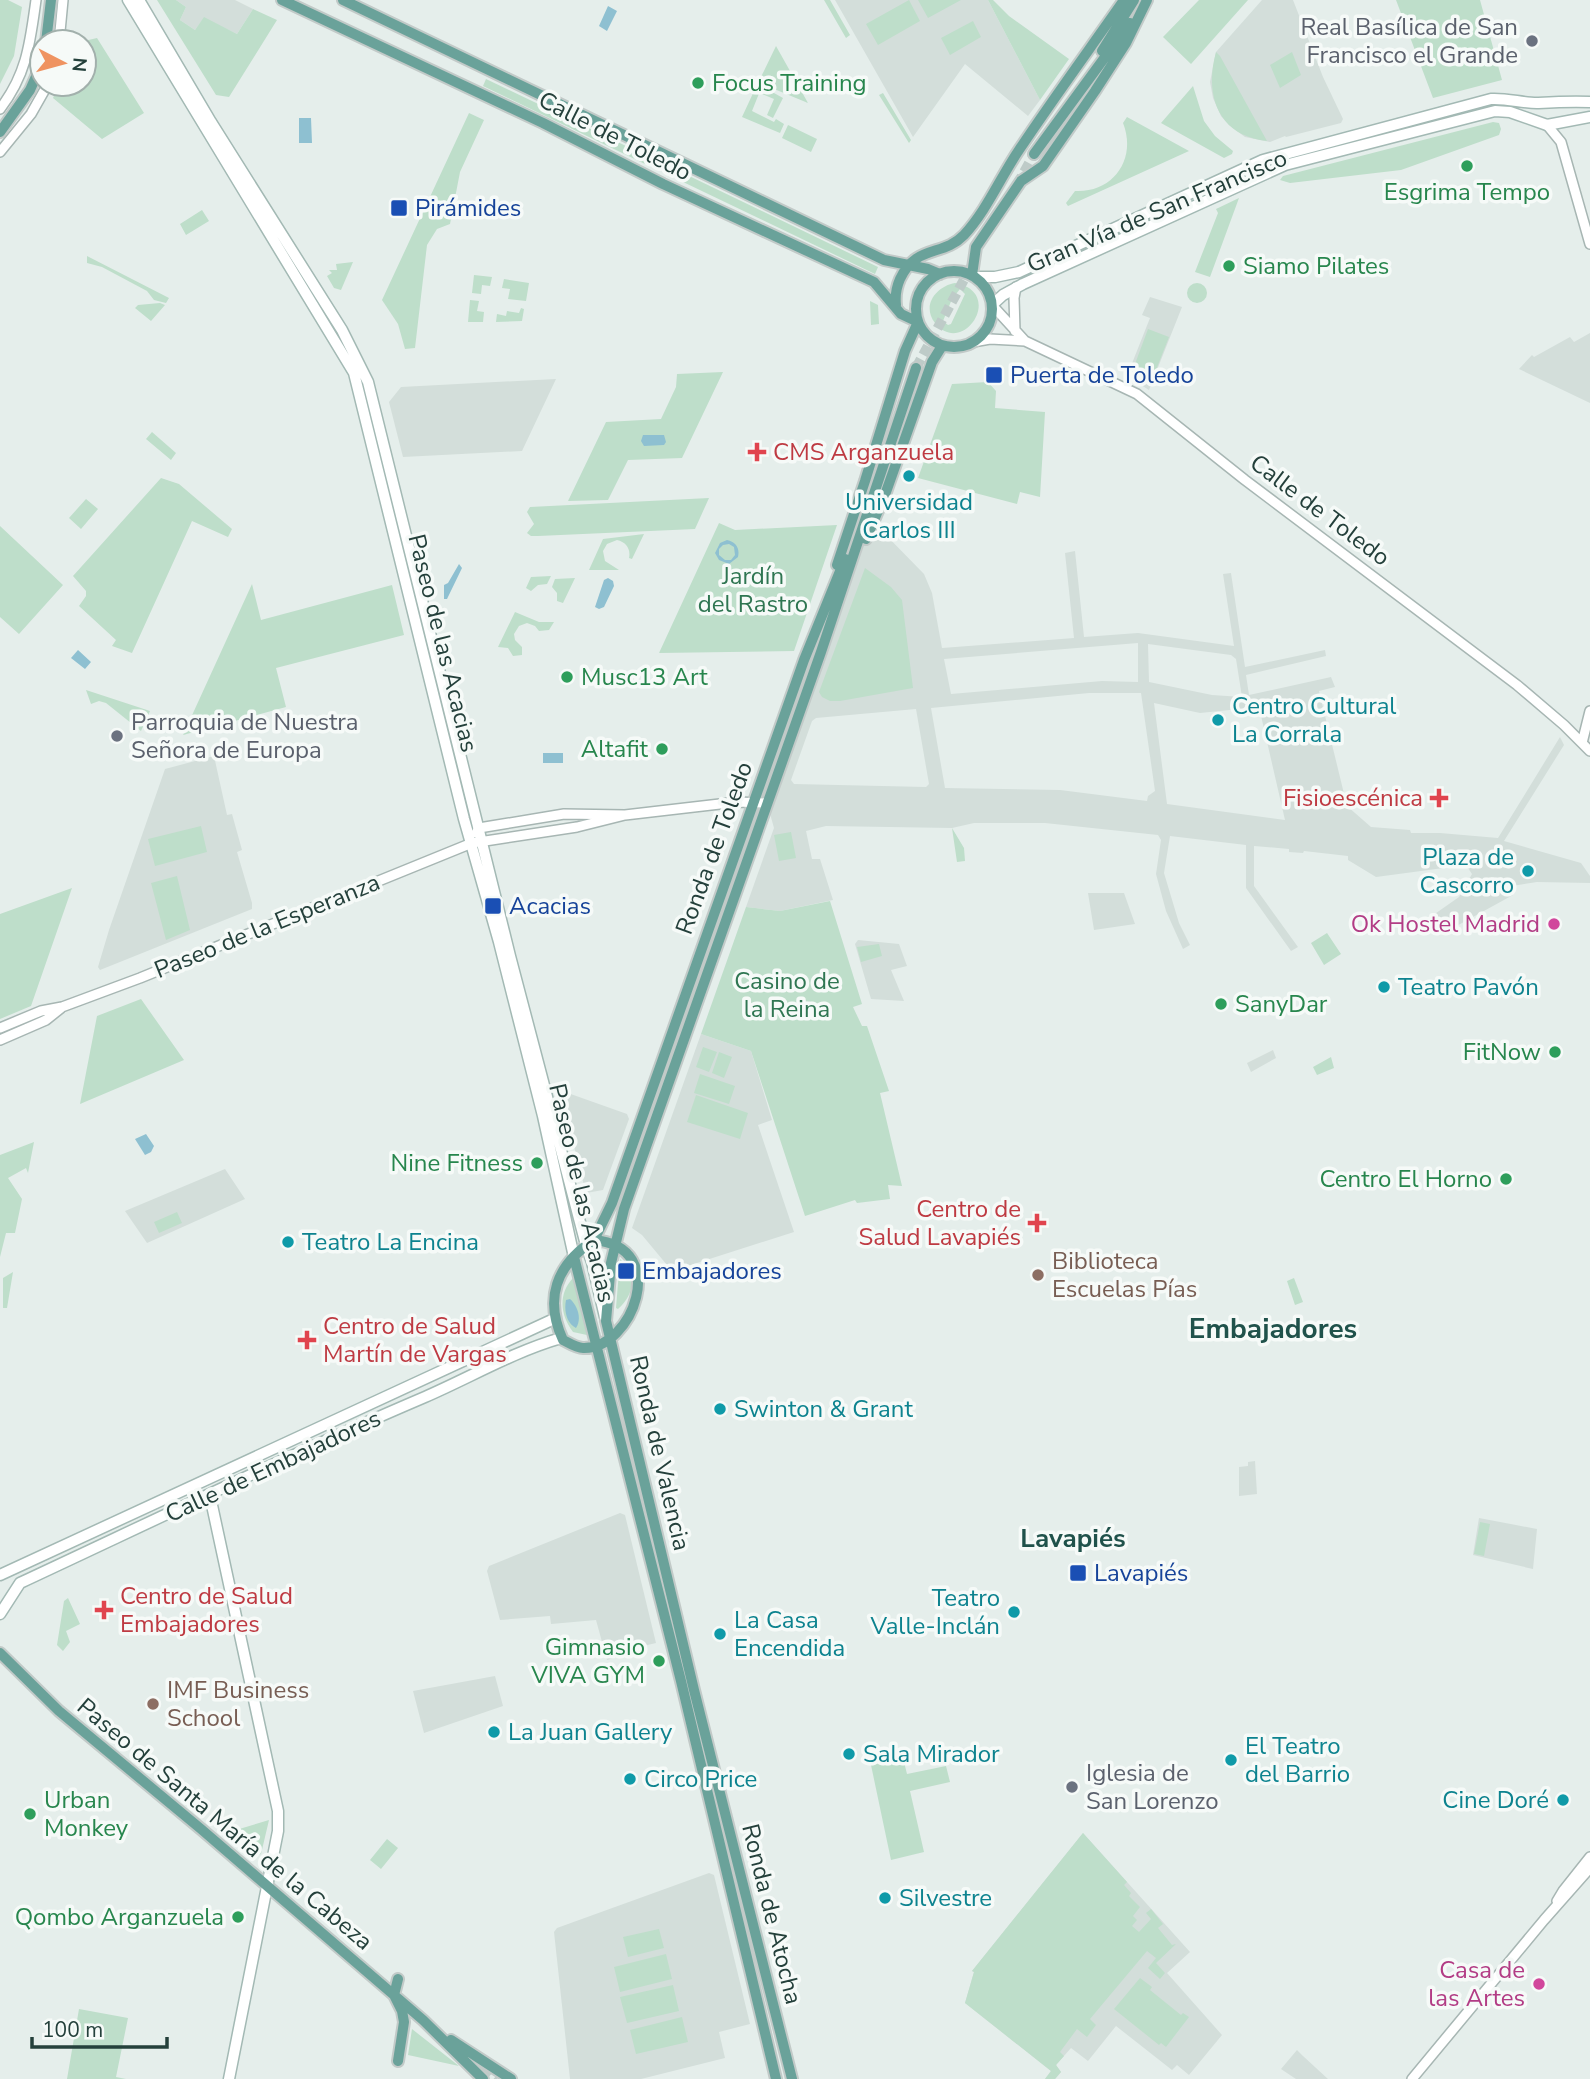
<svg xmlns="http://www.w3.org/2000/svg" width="1590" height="2079" font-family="'Nunito Sans',sans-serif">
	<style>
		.built { fill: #d3deda; fill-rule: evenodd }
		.green { fill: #bedeca; fill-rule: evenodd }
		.water { fill: #8ec0d1; fill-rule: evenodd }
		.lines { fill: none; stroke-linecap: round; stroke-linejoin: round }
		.primary-tunnel { stroke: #becbc8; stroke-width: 10; stroke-dasharray: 10 5; stroke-linecap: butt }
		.tertiary-casing { stroke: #a7b6b3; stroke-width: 12 }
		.secondary-casing { stroke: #a3b9b4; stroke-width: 13 }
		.primary-casing { stroke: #c2cac8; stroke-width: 14 }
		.tertiary { stroke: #fff; stroke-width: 9 }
		.secondary { stroke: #fff; stroke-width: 10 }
		.primary { stroke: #6aa29a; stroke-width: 10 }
		.worship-dot { fill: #6b7280; stroke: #f6faf8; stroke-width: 2.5 }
		.leisure-dot { fill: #2e9e5b; stroke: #f6faf8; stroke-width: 2.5 }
		.transit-dot { fill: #1a4fb4; stroke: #f6faf8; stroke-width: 2.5 }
		.health-dot { fill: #e0444e; stroke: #f6faf8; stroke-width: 2.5 }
		.culture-dot { fill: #0f9aa8; stroke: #f6faf8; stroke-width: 2.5 }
		.hotel-dot { fill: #d1479c; stroke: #f6faf8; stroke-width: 2.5 }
		.education-dot { fill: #8d6e63; stroke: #f6faf8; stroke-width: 2.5 }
		.labels { text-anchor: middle; stroke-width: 7; stroke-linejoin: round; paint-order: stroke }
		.worship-label { font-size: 24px; fill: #5b616d; stroke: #f6faf8; text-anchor: start }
		.leisure-label { font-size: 24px; fill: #27864d; stroke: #f6faf8; text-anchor: end }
		.street-label { font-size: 24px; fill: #24403b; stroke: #f6faf8 }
		.transit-label { font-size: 24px; fill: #164399; stroke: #f6faf8; text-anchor: start }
		.health-label { font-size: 24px; fill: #be3a42; stroke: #f6faf8; text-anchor: start }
		.culture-label { font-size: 24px; fill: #0d838f; stroke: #f6faf8; text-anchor: start }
		.park-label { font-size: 24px; fill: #2f7652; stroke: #f6faf8 }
		.hotel-label { font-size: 24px; fill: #b23c85; stroke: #f6faf8; text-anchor: end }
		.education-label { font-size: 24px; fill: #785e54; stroke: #f6faf8; text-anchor: start }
		.neighbourhood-label { font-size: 26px; font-weight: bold; fill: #20524b; stroke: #f6faf8 }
		.quarter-label { font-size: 28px; font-weight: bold; fill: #20524b; stroke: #f6faf8 }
	</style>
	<rect width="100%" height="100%" fill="#e5eeeb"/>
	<path class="built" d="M176 0H235L253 9 237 34 204 18 195 30 180 20 186 7Z
		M835 0H988L1040 100 1028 116 965 64 913 137Z
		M1262 0H1293L1323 77 1343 119 1341 123 1286 137 1285 136 1270 142 1245 137 1229 125 1221 116 1213 98 1210 82 1216 52Z
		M1150 297 1182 307 1149 390 1127 376 1150 318 1142 315Z
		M1590 333V403L1519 369 1532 355 1534 357 1570 337 1574 342Z
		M556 379 522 451 403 457 389 402 401 387Z
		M879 522 880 529 924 574 932 593 942 648 1074 638 1065 553 1075 551 1084 637 1138 633 1234 646 1223 574 1231 573 1245 667 1325 650 1326 656 1246 675 1249 695 1331 677 1335 687 1319 691 1347 806 1371 827 1410 830 1411 833H1440L1498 838 1560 737 1564 745 1504 841 1581 863 1590 876V883L1537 882 1512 886 1513 895 1442 934 1429 918 1459 897 1472 874 1466 865 1376 877 1348 860V856L1304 851 1303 853 1289 852V849L1254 846V886L1298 947 1291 951 1246 888V845L1170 836 1164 873 1179 923 1190 945 1183 949 1166 911 1156 874 1161 840 1158 835 1045 823H974L952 828 826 826 806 831 812 859H820L833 900 780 911 746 907 774 828 767 803 821 652 866 538ZM1138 643V682L1102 681 951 694 944 659ZM1148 644 1231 655 1236 659 1242 697 1212 695 1149 682ZM1089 693H1141L1155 791 1148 796 1147 801 1060 790 945 788 931 708ZM1154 703 1200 713 1259 707 1285 820 1167 804ZM916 709 929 784 926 787 794 784 791 780 812 721 816 718Z
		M214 756 227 815 232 814 242 850 237 852 252 903V909L100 970 98 967 109 930 165 769Z
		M1088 893H1124L1135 924 1094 930Z
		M858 940 899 944 907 966 891 970 904 1001 871 999 855 944Z
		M701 1034 751 1051 772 1120 758 1125 794 1232 672 1271 642 1235 632 1228Z
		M1273 1050 1276 1058 1251 1072 1247 1063Z
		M565 1092 627 1114 629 1119 603 1190 586 1193 561 1096Z
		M225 1169 245 1199 147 1243 125 1211Z
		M1255 1461 1257 1494 1239 1496V1467L1248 1466V1462Z
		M620 1513 625 1515 656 1643 639 1647 640 1651 607 1660 596 1620 551 1624 550 1616 500 1620 487 1571 489 1566Z
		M1479 1518 1537 1529 1533 1569 1473 1555Z
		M495 1676 503 1706 424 1733 413 1691Z
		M1083 1833 1190 1952 1167 1973 1222 2035 1189 2075 1177 2065 1172 2070 1116 2026 1088 2061 1071 2048 1056 2065 1061 2072 1055 2079H1045L1051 2071 965 2003 974 1972 972 1971Z
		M709 1873 714 1875 750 2024 719 2032 725 2058 641 2079H570L554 1932 557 1928Z
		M1297 2050 1303 2056 1328 2079H1296L1281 2069Z"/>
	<path class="green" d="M0 0H8L22 7 14 56 0 84Z
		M157 0H176L186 7 180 20 195 30 204 17 237 34 253 9 277 20 229 97 216 95Z
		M824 0H830L850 35 846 38Z
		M909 0 920 21 878 45 866 24Z
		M918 0H961L928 18Z
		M988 0H993L1009 16 1069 59 1040 100Z
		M1199 0H1248L1191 64 1163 37Z
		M1396 0H1480L1502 80 1433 98Z
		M973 21 981 37 950 55 941 38Z
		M97 38 144 113 102 139 53 98 59 84H84V42H80Z
		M776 46 808 103 762 84 763 81 760 79Z
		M1216 52 1220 56 1267 141C1218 136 1204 95 1216 52Z
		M1292 52 1301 75 1280 88 1270 65Z
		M486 79 649 157 645 164 483 86Z
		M1193 86 1204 121 1215 136 1233 151 1232 154 1224 158 1161 123Z
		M765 88 783 98 773 118 767 115 774 99 762 94Z
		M755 89 760 91 752 111 774 122 776 119 784 124 780 133 742 117Z
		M883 93 911 140 909 143 879 95Z
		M469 113 484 120 460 172 450 224 437 229 427 245 415 348 405 349 398 324 382 300Z
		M1127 117 1189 151 1068 206 1066 203 1075 191C1114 193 1137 158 1123 123Z
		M1493 122 1499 123 1501 129 1499 135 1401 170 1290 183 1280 180 1283 176Z
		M788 125 817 139 811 152 782 138Z
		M682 174H685L878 267 875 274 681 181 679 178Z
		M1239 198 1210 277 1195 272 1218 213 1216 209Z
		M202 210 209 221 186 235 180 224Z
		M87 256 169 298 166 303 154 300 147 291 102 267 87 263Z
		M353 262 341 290 334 288 327 276 332 273 329 270H337L336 264Z
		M474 275 492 277 490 286 482 285 481 294 472 293Z
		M504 279 529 283 526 301 508 299 510 289 502 288Z
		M955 283C1006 292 963 358 935 323 921 305 937 286 955 283ZM960 289 965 294 951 324 948 325 943 321 952 299Z
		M1187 293a10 10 0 1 1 20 0a10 10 0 1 1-20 0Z
		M470 300 479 301 477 311 484 312 483 322H468Z
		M870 301 878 305 879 324 871 325Z
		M160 303 165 305 151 321 135 308 138 305Z
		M521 308 524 309 522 321 496 322 497 314 506 316 507 311 519 313Z
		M1148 329 1169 337 1152 380 1132 372Z
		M723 372 682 458 628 460 608 500 568 501 606 422 661 419 676 387 677 374Z
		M988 382 996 391 995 408 1045 412 1040 497 1020 492 1017 504 918 478 952 384Z
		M152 432 176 453 171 460 146 439Z
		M161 478 179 484 232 529 228 537 192 521 132 653 112 646 116 640 79 606 86 596V591L73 576Z
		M709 498 695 529 538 536H531L527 533 534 524 527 512 530 507Z
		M86 499 98 509 81 529 69 518Z
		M719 523 735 530 837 525 794 651 659 653Z
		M0 526 63 585 19 634 0 617Z
		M644 534 632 559 629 558C631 549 626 542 617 540L607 544 603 551 605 561 619 570H589L603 539Z
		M865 568 891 587 902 600 913 688 840 701H830L822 697 819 692Z
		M551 576 547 584 538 585 531 591 526 588 531 577Z
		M575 578 563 603 557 601V593L552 587 555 579Z
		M252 584 261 620 392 585 404 635 276 668 286 707 183 735Z
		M515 612 539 622H554L549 630 539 631 535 626 527 623 519 626 514 634 515 640 522 647V655L513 656 508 648 498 647Z
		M86 690 150 711 141 731 106 703 99 701 91 704Z
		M201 826 207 852 155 866 148 839Z
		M952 828 964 848 965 861 957 862Z
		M791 832 796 858 779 861 774 835Z
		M177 876 190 930 166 940 151 883Z
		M72 888 31 1006 0 1019V914Z
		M830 901 862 1004 853 1007 862 1026H867L889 1091 880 1093 902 1186 888 1185 890 1199 857 1203 855 1200 805 1216 751 1051 701 1034 746 907 780 911Z
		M1327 933 1341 954 1324 965 1311 943Z
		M879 944 882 956 861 962 857 947Z
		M141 999 184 1060 80 1104 97 1016Z
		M703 1047 717 1052 709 1072 696 1067Z
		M719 1052 732 1057 724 1078 712 1073Z
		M1331 1057 1334 1068 1317 1075 1313 1067Z
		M700 1074 735 1086 729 1104 694 1093Z
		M696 1095 748 1113 740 1139 687 1122Z
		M34 1142 28 1173 26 1168 8 1178 22 1199 15 1233H6L0 1257V1155Z
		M177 1212 182 1223 159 1233 154 1222Z
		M620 1259C637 1274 635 1294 618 1309L616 1308Z
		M13 1272 7 1308H3V1278Z
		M573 1278 587 1335 573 1332C560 1315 558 1294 573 1278Z
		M1294 1278 1303 1302 1295 1305 1287 1281Z
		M1480 1522 1490 1524 1484 1556 1474 1554Z
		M68 1598 80 1624 66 1631 70 1642 63 1651 57 1645 64 1601Z
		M903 1758 907 1774 946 1766 950 1782 910 1791 924 1852 891 1860 871 1765Z
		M269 1820 261 1854 257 1856 236 1830Z
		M1083 1833 1127 1882 1124 1885 1131 1893 1129 1896 1140 1907 1133 1916 1137 1920 1132 1926 1139 1932 1151 1919 1146 1913 1151 1909 1163 1924 1158 1928 1172 1945 1176 1944 1156 1963 1165 1973 1160 1979 1148 1968 1156 1958 1147 1951 1090 2019 1096 2025 1087 2037 1077 2029 1060 2052 1064 2056 1056 2065 1061 2072 1055 2079H1045L1051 2071 965 2003 974 1972 972 1971Z
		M387 1839 398 1848 381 1869 370 1860Z
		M659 1929 664 1948 628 1957 623 1937Z
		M666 1954 672 1979 620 1992 614 1967Z
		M1140 1978 1152 1987 1150 1990 1181 2015 1183 2013 1189 2017 1166 2047 1161 2043 1159 2045 1114 2009Z
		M673 1985 679 2011 627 2023 620 1997Z
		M79 2009 128 2018 116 2077 126 2079H67Z
		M682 2017 688 2042 636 2054 630 2030Z
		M412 2029 459 2066 408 2055Z"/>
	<path class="water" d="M608 6 617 11 607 31 599 26Z
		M299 118H311L312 143H299Z
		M643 435H664L666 442 664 445 644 446 641 441Z
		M727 540C736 542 740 548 738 557L729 564 719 560 715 553 720 543ZM729 544 734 547 735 555 731 560H725L719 555V549L723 545Z
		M459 564 462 568 447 599H444V585L448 583Z
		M608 578 613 581 614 586 604 607 599 609 595 607 604 580Z
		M78 650 91 662 85 669 71 658Z
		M543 753H563V763H543Z
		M146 1134 154 1146 151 1152 145 1155 135 1139Z
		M570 1299C578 1306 582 1319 576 1328 566 1323 564 1310 566 1300Z"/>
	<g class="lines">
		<path class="primary-tunnel" d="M1017 185 1034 154
			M916 368 973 263
			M472 2058 497 2079"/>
		<g class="tertiary-casing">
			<path id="tertiary" d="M59 42 63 0
				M0 109C27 74 30 43 36 0
				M1547 125 1561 142 1590 244
				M0 152 31 114 48 84
				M992 305 1025 341
				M1015 331 1014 298 1016 287
				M973 342 990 339 1025 341 1137 394 1245 480 1517 685 1564 725 1590 751
				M1582 743 1590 711
				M476 833 479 828 564 814 625 815 737 802 767 803
				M0 1028 41 1011 62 1007 140 978 472 843 577 827 625 815
				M0 1040 46 1020 61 1008
				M1557 1901 1563 1891 1590 1857
				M1412 2079 1544 1920 1590 1868"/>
		</g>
		<g class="secondary-casing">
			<path id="secondary" d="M128 0 354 373 464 819 499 942 543 1116 574 1257
				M139 0 211 122 342 330 368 382 510 956 586 1245 592 1262 605 1317
				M975 277H995L1019 272 1263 160 1491 99C1507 98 1522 103 1537 103 1555 102 1572 101 1590 102
				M992 305 1003 295 1023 284 1285 165 1495 111 1510 112 1547 125 1590 117
				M210 1496 278 1811V1831L229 2079
				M0 1575 554 1319
				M0 1614 20 1583C155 1520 289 1455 425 1397 471 1377 513 1352 561 1338"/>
		</g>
		<g class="primary-casing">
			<path id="primary" d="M282 0 543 123 663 184 874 282 901 314 918 322
				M343 0 884 260 928 269 940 274
				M46 42 51 0
				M1102 51 1134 0
				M0 132 30 90 42 63
				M1034 154 1130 23
				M916 309a38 38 0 1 1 76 0a38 38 0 1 1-76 0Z
				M972 275 976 247 1021 181 1043 166 1095 91 1126 43 1147 0
				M896 305C895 296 896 288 900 279 916 244 943 257 964 235 987 210 1000 178 1019 150 1053 99 1089 50 1124 0
				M866 539 886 492 932 362 942 346
				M837 565 865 481 905 351 918 322
				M594 1240 612 1203 625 1166 804 660 845 559
				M594 1240C672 1247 632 1350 583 1348 576 1348 569 1343 563 1340 544 1299 556 1265 594 1240Z
				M574 1257 681 1681 776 2079
				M0 1653 59 1711 201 1829 423 2020 483 2079
				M451 2040 511 2079
				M398 2061 404 2022 402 2011 394 1995 398 1979
				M792 2079 694 1690 606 1321 611 1263 624 1209 821 652 916 368"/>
		</g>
		<use href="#tertiary" class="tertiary"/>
		<use href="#secondary" class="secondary"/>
		<use href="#primary" class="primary"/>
	</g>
	<g class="worship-dot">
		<circle cx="1532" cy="41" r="7"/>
		<circle cx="117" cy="736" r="7"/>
		<circle cx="1072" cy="1787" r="7"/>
	</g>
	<g class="leisure-dot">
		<circle cx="698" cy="83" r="7"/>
		<circle cx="1467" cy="166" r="7"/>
		<circle cx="1229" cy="266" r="7"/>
		<circle cx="567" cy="677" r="7"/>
		<circle cx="662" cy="749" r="7"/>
		<circle cx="1221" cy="1004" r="7"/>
		<circle cx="1555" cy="1052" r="7"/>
		<circle cx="537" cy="1163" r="7"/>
		<circle cx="1506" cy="1179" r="7"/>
		<circle cx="659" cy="1661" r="7"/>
		<circle cx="30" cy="1814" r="7"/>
		<circle cx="238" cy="1917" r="7"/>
	</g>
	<g class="transit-dot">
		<rect x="390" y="199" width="18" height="18" rx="3.5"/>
		<rect x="985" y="366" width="18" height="18" rx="3.5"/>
		<rect x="484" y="897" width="18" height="18" rx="3.5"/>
		<rect x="617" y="1262" width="18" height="18" rx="3.5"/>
		<rect x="1069" y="1564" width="18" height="18" rx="3.5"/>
	</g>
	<g class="health-dot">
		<path d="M753.5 441.5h7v7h7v7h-7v7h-7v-7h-7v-7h7z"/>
		<path d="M1435.5 787.5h7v7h7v7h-7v7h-7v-7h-7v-7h7z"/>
		<path d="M1033.5 1212.5h7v7h7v7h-7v7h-7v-7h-7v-7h7z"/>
		<path d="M303.5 1329.5h7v7h7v7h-7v7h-7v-7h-7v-7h7z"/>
		<path d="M100.5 1599.5h7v7h7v7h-7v7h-7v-7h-7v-7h7z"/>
	</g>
	<g class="culture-dot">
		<circle cx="909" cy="476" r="7"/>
		<circle cx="1218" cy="720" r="7"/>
		<circle cx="1528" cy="871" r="7"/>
		<circle cx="1384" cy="987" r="7"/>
		<circle cx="288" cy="1242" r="7"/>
		<circle cx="720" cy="1409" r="7"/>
		<circle cx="1014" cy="1612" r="7"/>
		<circle cx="720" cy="1634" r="7"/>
		<circle cx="494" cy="1732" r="7"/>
		<circle cx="849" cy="1754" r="7"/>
		<circle cx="1231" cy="1760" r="7"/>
		<circle cx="630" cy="1779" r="7"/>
		<circle cx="1563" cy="1800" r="7"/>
		<circle cx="885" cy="1898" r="7"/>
	</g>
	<g class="hotel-dot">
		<circle cx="1554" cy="924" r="7"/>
		<circle cx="1539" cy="1984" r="7"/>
	</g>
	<g class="education-dot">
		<circle cx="1038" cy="1275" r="7"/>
		<circle cx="153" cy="1704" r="7"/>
	</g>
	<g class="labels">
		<g class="worship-label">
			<text x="1518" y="35" text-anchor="end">Real Basílica de San<tspan x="1518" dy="28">Francisco el Grande</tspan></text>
			<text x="131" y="730">Parroquia de Nuestra<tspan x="131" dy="28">Señora de Europa</tspan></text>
			<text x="1086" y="1781">Iglesia de<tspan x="1086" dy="28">San Lorenzo</tspan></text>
		</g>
		<g class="leisure-label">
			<text x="712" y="91" text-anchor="start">Focus Training</text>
			<text x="1467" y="200" text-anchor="middle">Esgrima Tempo</text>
			<text x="1243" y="274" text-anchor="start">Siamo Pilates</text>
			<text x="581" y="685" text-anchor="start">Musc13 Art</text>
			<text x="648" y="757">Altafit</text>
			<text x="1235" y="1012" text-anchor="start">SanyDar</text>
			<text x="1541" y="1060">FitNow</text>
			<text x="523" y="1171">Nine Fitness</text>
			<text x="1492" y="1187">Centro El Horno</text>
			<text x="645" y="1655">Gimnasio<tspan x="645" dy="28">VIVA GYM</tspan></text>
			<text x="44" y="1808" text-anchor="start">Urban<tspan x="44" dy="28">Monkey</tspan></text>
			<text x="224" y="1925">Qombo Arganzuela</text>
		</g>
		<g class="street-label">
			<text transform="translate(615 136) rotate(27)" y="8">Calle de Toledo</text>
			<text transform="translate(1157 211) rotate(-23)" y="8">Gran Vía de San Francisco</text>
			<text transform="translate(1320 510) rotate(37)" y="8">Calle de Toledo</text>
			<text transform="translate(443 643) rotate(76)" y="8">Paseo de las Acacias</text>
			<text transform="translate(714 848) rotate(-70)" y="8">Ronda de Toledo</text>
			<text transform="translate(267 926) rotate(-22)" y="8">Paseo de la Esperanza</text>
			<text transform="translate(582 1193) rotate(77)" y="8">Paseo de las Acacias</text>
			<text transform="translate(660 1453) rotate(77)" y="8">Ronda de Valencia</text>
			<text transform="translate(273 1466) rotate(-25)" y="8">Calle de Embajadores</text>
			<text transform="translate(225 1824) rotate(40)" y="8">Paseo de Santa María de la Cabeza</text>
			<text transform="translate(772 1914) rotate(76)" y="8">Ronda de Atocha</text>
		</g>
		<g class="transit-label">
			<text x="415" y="216">Pirámides</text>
			<text x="1010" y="383">Puerta de Toledo</text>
			<text x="509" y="914">Acacias</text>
			<text x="642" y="1279">Embajadores</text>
			<text x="1094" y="1581">Lavapiés</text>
		</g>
		<g class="health-label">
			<text x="773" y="460">CMS Arganzuela</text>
			<text x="1423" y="806" text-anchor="end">Fisioescénica</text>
			<text x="1021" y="1217" text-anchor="end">Centro de<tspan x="1021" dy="28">Salud Lavapiés</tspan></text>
			<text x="323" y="1334">Centro de Salud<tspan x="323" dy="28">Martín de Vargas</tspan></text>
			<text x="120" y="1604">Centro de Salud<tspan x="120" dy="28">Embajadores</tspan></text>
		</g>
		<g class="culture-label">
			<text x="909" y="510" text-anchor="middle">Universidad<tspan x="909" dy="28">Carlos III</tspan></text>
			<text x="1232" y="714">Centro Cultural<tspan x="1232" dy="28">La Corrala</tspan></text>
			<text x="1514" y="865" text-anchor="end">Plaza de<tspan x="1514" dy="28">Cascorro</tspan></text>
			<text x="1398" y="995">Teatro Pavón</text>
			<text x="302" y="1250">Teatro La Encina</text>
			<text x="734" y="1417">Swinton &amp; Grant</text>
			<text x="1000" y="1606" text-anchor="end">Teatro<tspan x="1000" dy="28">Valle-Inclán</tspan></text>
			<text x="734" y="1628">La Casa<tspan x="734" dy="28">Encendida</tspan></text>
			<text x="508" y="1740">La Juan Gallery</text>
			<text x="1245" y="1754">El Teatro<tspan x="1245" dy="28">del Barrio</tspan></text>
			<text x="863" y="1762">Sala Mirador</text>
			<text x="644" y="1787">Circo Price</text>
			<text x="1549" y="1808" text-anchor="end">Cine Doré</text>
			<text x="899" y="1906">Silvestre</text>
		</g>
		<g class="park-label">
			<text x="753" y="584">Jardín<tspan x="753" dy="28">del Rastro</tspan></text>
			<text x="787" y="989">Casino de<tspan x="787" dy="28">la Reina</tspan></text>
		</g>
		<g class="hotel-label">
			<text x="1540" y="932">Ok Hostel Madrid</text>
			<text x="1525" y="1978">Casa de<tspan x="1525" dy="28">las Artes</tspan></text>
		</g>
		<g class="education-label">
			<text x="1052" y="1269">Biblioteca<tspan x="1052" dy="28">Escuelas Pías</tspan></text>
			<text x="167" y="1698">IMF Business<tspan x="167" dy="28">School</tspan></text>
		</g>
		<g class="neighbourhood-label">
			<text x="1073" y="1547">Lavapiés</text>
		</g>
		<g class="quarter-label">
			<text x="1273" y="1338">Embajadores</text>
		</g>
	</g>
	<g transform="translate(63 63) rotate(96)"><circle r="33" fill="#f6faf8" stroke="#a2b0ac" stroke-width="2"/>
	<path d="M0-5L12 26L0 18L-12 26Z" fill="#ef9361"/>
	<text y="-10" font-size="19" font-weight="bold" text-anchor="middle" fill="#24403b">N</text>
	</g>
	<path d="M32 2037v10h135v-10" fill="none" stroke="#24403b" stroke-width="3.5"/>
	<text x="42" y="2037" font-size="21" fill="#24403b" stroke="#f6faf8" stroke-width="5" paint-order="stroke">100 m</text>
</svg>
